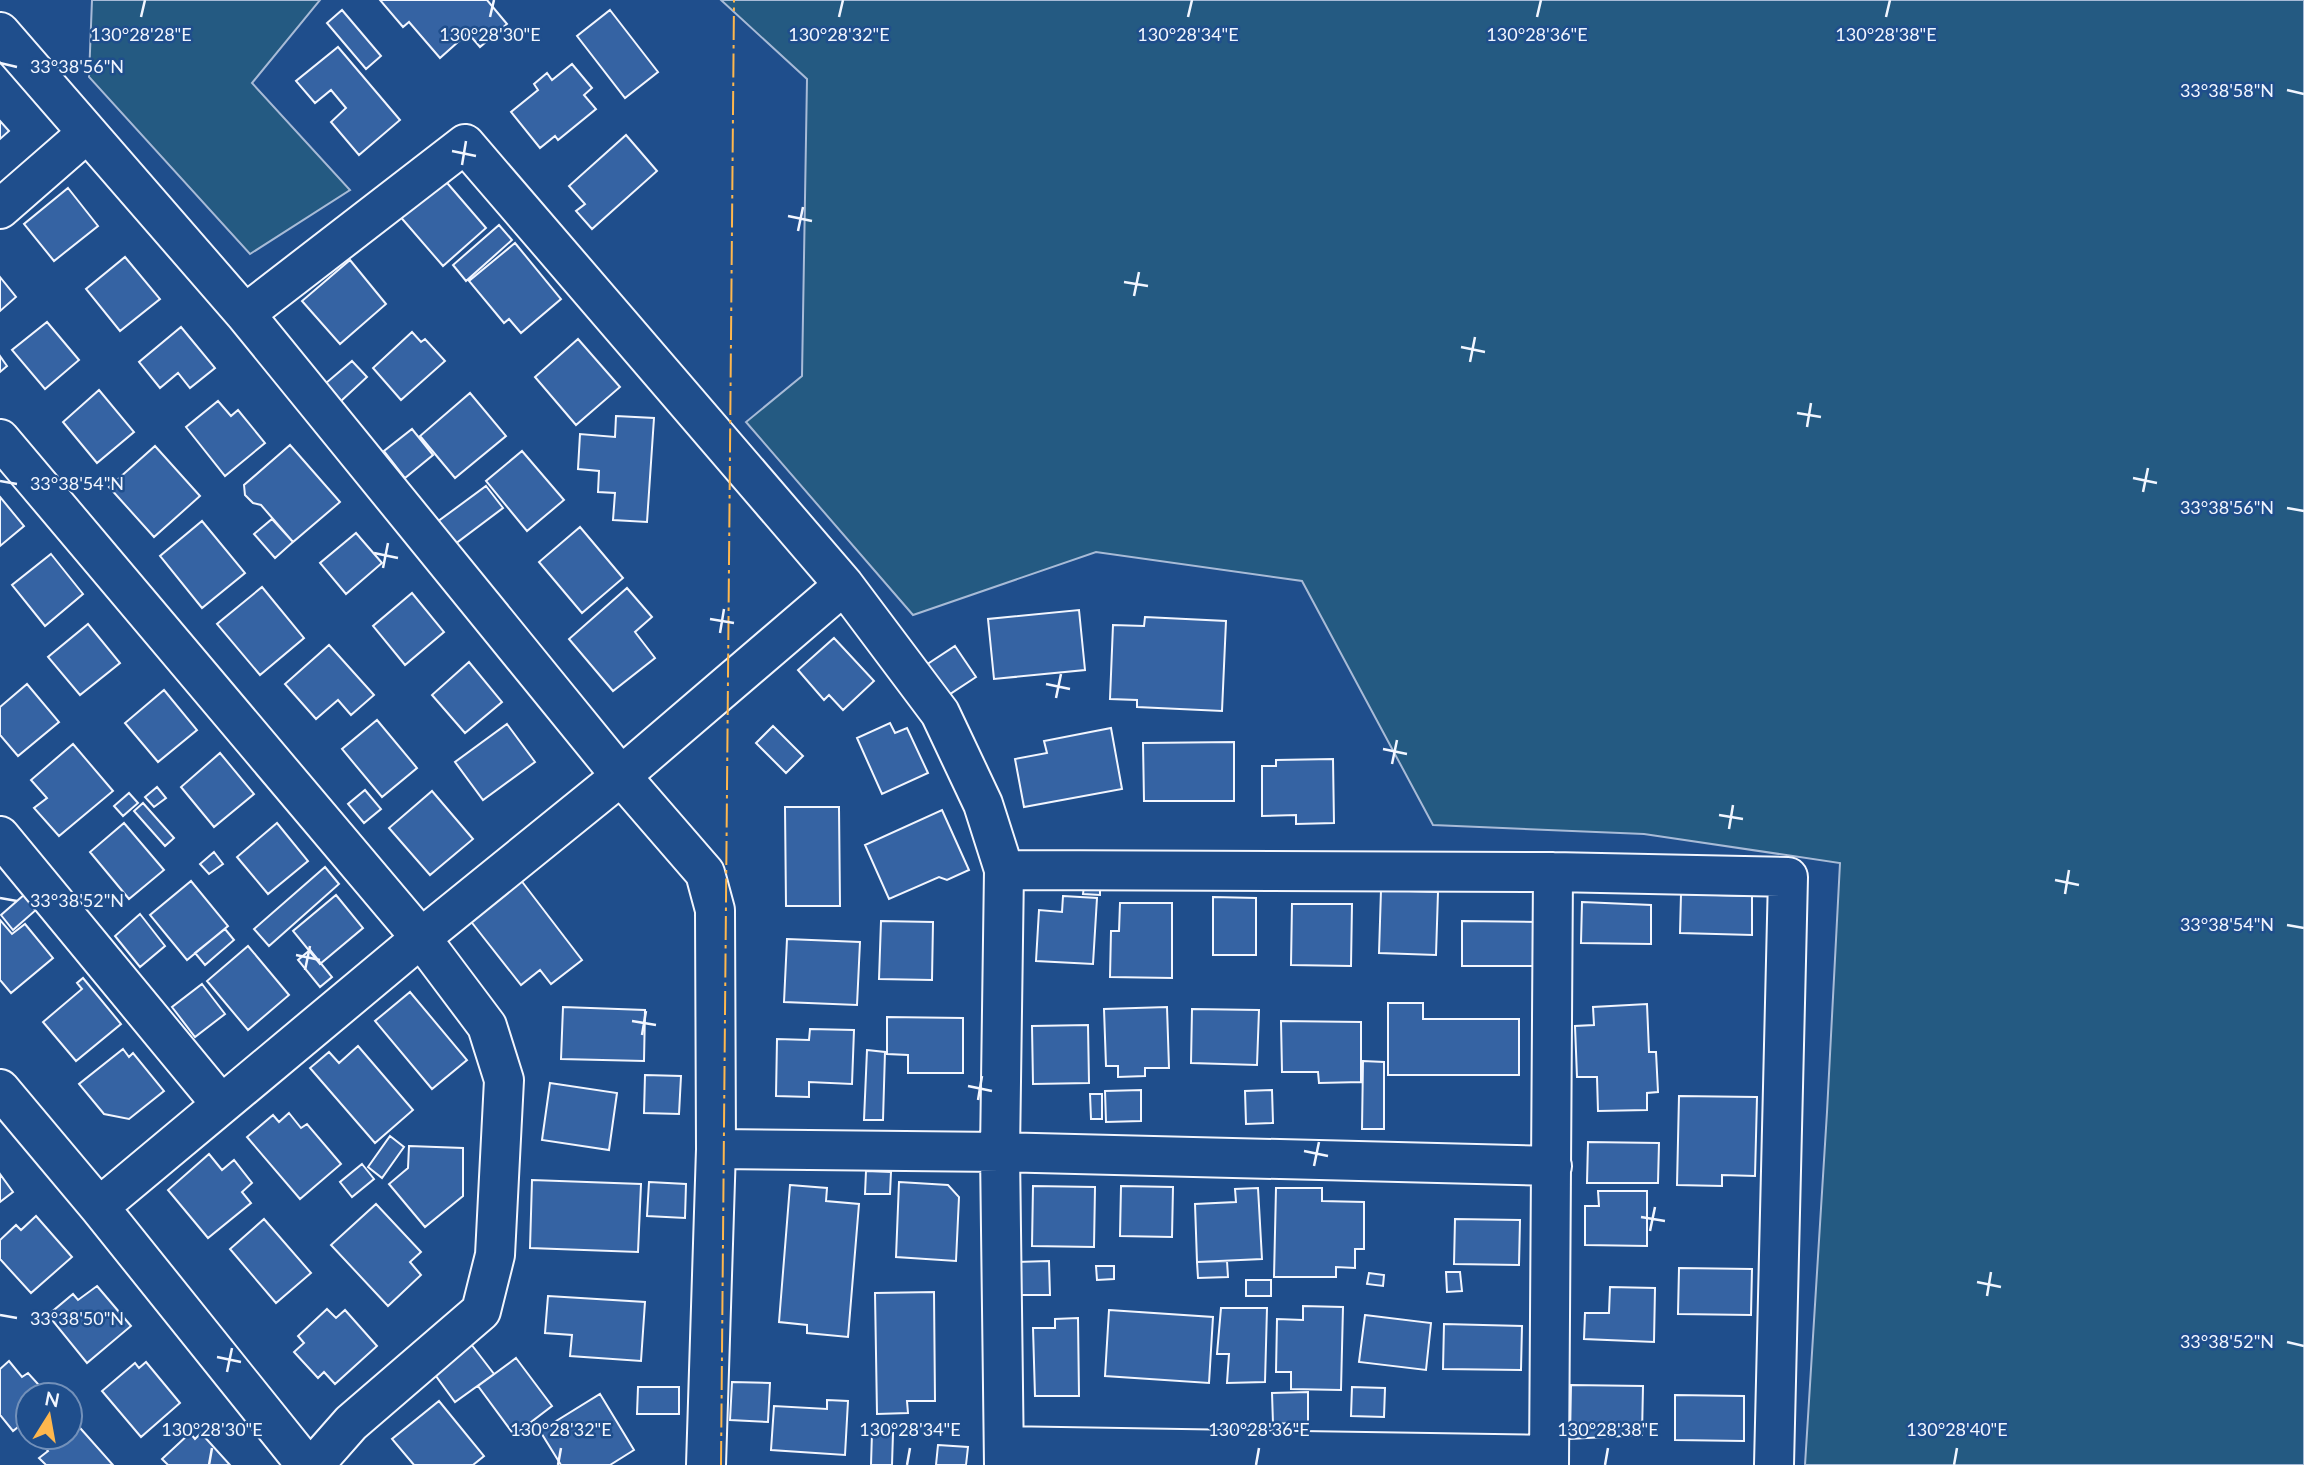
<svg xmlns="http://www.w3.org/2000/svg" width="2304" height="1465" font-family="Lato,sans-serif">
	<style>
		.green { fill: #245a82; stroke: #a8bbd7; stroke-width: 2 }
		.building { fill: #3563a3; stroke: #f2f6ff; stroke-width: 2 }
		.lines { fill: none; stroke-linecap: round; stroke-linejoin: round }
		.street-casing { stroke: #f2f6ff; stroke-width: 42 }
		.street { stroke: #1f4e8c; stroke-width: 38 }
		.power { stroke: #ffb74d; stroke-width: 2; stroke-dasharray: 24 5 3.5 5; stroke-linecap: butt }
		.ticks { fill: none; stroke: #f2f6ff; stroke-width: 2.5 }
		.ticks-label { font-size: 18px; text-anchor: middle; fill: #f2f6ff; stroke: #1f4e8c; stroke-width: 5; stroke-linejoin: round; paint-order: stroke }
	</style>
	<rect width="100%" height="100%" fill="#1f4e8c"/>
	<path class="green" d="M92 0H320L252 83 350 190 250 254 89 77Z
		M721 0H2304V1465H1805L1827 1112 1840 863 1644 834 1433 825 1302 581 1096 552 913 615 746 422 802 376 807 79Z"/>
	<path class="building" d="M380 0H487L507 24 480 47 468 33 440 58 409 22 403 27Z
		M342 10 381 56 366 69 327 23Z
		M610 10 658 72 625 98 577 36Z
		M338 47 400 120 359 155 331 122 346 108 331 90 315 103 296 81Z
		M572 64 592 88 584 95 596 109 558 140 555 136 540 148 511 112 538 90 534 84 547 73 552 80Z
		M0 121 9 131 0 139Z
		M626 135 657 171 592 229 576 211 585 204 569 186Z
		M442 177 486 228 443 266 398 214Z
		M68 188 98 226 54 261 24 224Z
		M499 225 512 240 466 281 453 265Z
		M515 243 561 299 521 333 509 319 504 323 469 281Z
		M125 257 160 299 120 331 86 289Z
		M350 260 386 304 340 344 302 301Z
		M0 277 16 297 0 311Z
		M47 322 79 360 45 389 12 350Z
		M181 327 215 368 190 388 178 373 160 388 139 362Z
		M412 332 421 342 425 339 445 361 401 400 373 368Z
		M578 339 620 387 576 425 535 377Z
		M0 356 7 366 0 372Z
		M352 361 367 377 341 401 326 383Z
		M99 390 134 432 97 463 63 422Z
		M470 393 506 436 455 478 420 436Z
		M218 401 231 416 238 410 265 443 225 476 186 427Z
		M616 416 654 418 647 522 613 520 615 493 598 492 599 471 578 469 580 434 615 437Z
		M412 429 433 455 405 478 384 451Z
		M290 445 340 502 293 542 261 505 253 503 245 495 244 485Z
		M155 446 200 496 154 537 109 487Z
		M522 451 564 500 527 531 486 481Z
		M486 486 503 508 455 544 437 522Z
		M0 497 24 526 0 546Z
		M272 519 293 542 275 558 254 534Z
		M202 521 245 573 202 608 160 556Z
		M580 527 623 578 582 613 539 562Z
		M356 533 382 563 346 594 320 563Z
		M51 554 83 594 45 626 12 585Z
		M262 587 304 638 260 675 217 624Z
		M627 588 652 617 635 632 655 658 613 691 569 639Z
		M412 593 444 632 405 665 373 626Z
		M1079 610 1085 670 994 679 988 619Z
		M1145 617 1226 621 1222 711 1137 707V700L1110 699 1113 625 1144 626Z
		M88 624 120 663 80 695 48 657Z
		M834 638 874 681 843 710 829 695 824 700 798 670Z
		M329 645 374 695 351 715 338 700 316 719 285 684Z
		M955 646 976 677 947 696 926 665Z
		M469 662 502 702 465 733 432 695Z
		M27 684 59 722 18 756 0 735V707Z
		M164 690 197 730 158 762 125 723Z
		M377 720 417 768 382 797 342 749Z
		M890 723 895 733 907 728 928 773 882 794 857 738Z
		M507 724 535 762 483 800 455 762Z
		M773 726 803 756 786 773 756 743Z
		M1111 728 1122 789 1024 807 1015 759 1047 753 1044 741Z
		M1234 742V801H1144L1143 743Z
		M73 744 113 791 59 836 34 808 47 798 31 780Z
		M220 753 254 794 214 827 181 787Z
		M1333 759 1334 823 1296 824V815L1262 816V766H1276V760Z
		M157 787 166 798 154 807 145 797Z
		M365 790 381 809 364 823 348 804Z
		M432 791 473 839 430 875 389 828Z
		M129 793 138 803 123 816 114 806Z
		M143 803 174 838 165 846 134 811Z
		M785 807H839L840 906H786Z
		M942 810 969 870 947 880 939 877 889 899 865 845Z
		M124 823 164 870 129 899 90 852Z
		M277 823 308 861 268 894 237 857Z
		M214 852 223 864 209 874 200 864Z
		M325 867 339 884 269 946 254 929Z
		M520 879 582 960 551 984 540 970 521 985 469 919Z
		M191 881 228 926 187 960 150 915Z
		M1084 886 1100 887V895L1083 894Z
		M1381 890 1438 892 1436 955 1379 953Z
		M25 894 37 909 13 930 1 915Z
		M1681 894 1752 896V935L1680 933Z
		M336 895 363 928 320 964 293 931Z
		M1063 896 1097 898 1093 964 1036 961 1039 910 1062 912Z
		M1213 897 1256 898V955H1213Z
		M1582 902 1651 905V944L1581 943Z
		M1120 903H1172V978L1110 977 1111 931H1119Z
		M1292 904H1352L1351 966 1291 965Z
		M140 914 165 946 140 967 115 936Z
		M0 920 12 934 25 924 53 958 11 993 0 980Z
		M881 921 933 922 932 980 879 979Z
		M1462 921 1537 922 1536 966H1462Z
		M225 929 234 940 205 965 195 953Z
		M787 939 860 942 857 1005 784 1002Z
		M248 946 289 995 248 1030 207 981Z
		M310 950 332 977 320 987 298 960Z
		M83 978 121 1024 76 1061 43 1022 82 989 77 983Z
		M202 984 225 1014 195 1037 172 1007Z
		M410 992 467 1060 432 1089 375 1021Z
		M1388 1003H1423V1019H1519V1075H1388Z
		M1647 1004 1649 1052H1656L1658 1092 1647 1093V1110L1598 1111 1597 1077H1577L1575 1026 1594 1025 1593 1007Z
		M563 1007 645 1010 644 1061 561 1059Z
		M1167 1007 1169 1068H1145V1076L1118 1077V1066H1106L1104 1009Z
		M1192 1009 1259 1010 1257 1065 1191 1063Z
		M887 1017 963 1018V1073H908V1055L887 1054Z
		M1281 1021 1361 1022V1082L1319 1083 1318 1072H1282Z
		M1088 1025 1089 1083 1033 1084 1032 1026Z
		M810 1029 854 1030 852 1084 809 1082V1097L776 1096 777 1039 809 1040Z
		M358 1046 413 1110 375 1143 310 1068 329 1052 339 1063Z
		M123 1049 129 1057 133 1053 164 1091 129 1119 104 1114 79 1084Z
		M867 1050 885 1052 883 1120H864Z
		M1363 1061 1384 1062V1129H1362Z
		M645 1075 681 1076 679 1114 644 1113Z
		M550 1083 617 1093 609 1150 542 1140Z
		M1141 1090V1121L1106 1122 1105 1091Z
		M1272 1090 1273 1123 1246 1124 1245 1091Z
		M1090 1094H1102V1119H1091Z
		M1679 1096 1757 1097 1755 1176 1722 1175V1186L1677 1185Z
		M289 1113 301 1128 307 1124 341 1164 300 1199 247 1137 273 1115 279 1122Z
		M390 1136 404 1147 382 1178 368 1167Z
		M1588 1142 1659 1143 1658 1183H1587Z
		M409 1146 463 1148V1196L425 1227 389 1184 408 1168Z
		M209 1154 222 1170 234 1160 252 1183 242 1192 251 1203 208 1238 168 1190Z
		M362 1164 374 1179 352 1197 340 1182Z
		M866 1171 891 1172 890 1194H865Z
		M0 1174 13 1192 0 1202Z
		M532 1180 641 1184 638 1252 530 1248Z
		M649 1182 686 1184 685 1218 647 1216Z
		M899 1182 948 1185 959 1197 956 1261 896 1257Z
		M790 1185 827 1188 826 1201 859 1204 848 1337 807 1333V1325L779 1322Z
		M1033 1186 1095 1187 1094 1247 1032 1246Z
		M1121 1186 1173 1187 1172 1237 1120 1236Z
		M1258 1188 1262 1259 1197 1262 1195 1204 1236 1202 1235 1189Z
		M1276 1188H1322V1201L1364 1202V1249H1355V1268L1336 1267V1277H1274Z
		M1598 1191H1647V1246L1585 1245V1206H1599Z
		M376 1204 421 1252 410 1262 421 1275 388 1306 331 1245Z
		M36 1216 72 1257 31 1293 0 1259V1240L16 1225 21 1230Z
		M264 1219 311 1273 276 1303 230 1249Z
		M1455 1219 1520 1220 1519 1265 1454 1264Z
		M1049 1261 1050 1295H1015L1014 1262Z
		M1227 1261 1228 1277 1198 1278 1197 1262Z
		M1096 1266H1114V1279L1097 1280Z
		M1679 1268 1752 1269 1751 1315 1678 1314Z
		M1446 1272H1460L1462 1291 1447 1292Z
		M1369 1273 1384 1275 1383 1286 1367 1284Z
		M1246 1280H1271V1296H1246Z
		M97 1286 131 1326 87 1363 48 1315 73 1294 78 1300Z
		M1610 1287 1655 1288 1654 1342 1584 1339 1585 1313H1609Z
		M934 1292 935 1401H907L908 1413 877 1414 875 1293Z
		M548 1296 645 1302 641 1361 570 1356 572 1335 545 1333Z
		M1303 1306 1343 1307 1341 1390 1291 1389V1372H1276L1277 1319 1303 1320Z
		M1221 1308H1267L1265 1382 1227 1383 1229 1354H1217Z
		M327 1309 336 1318 345 1310 377 1346 335 1384 324 1372 318 1378 294 1352 304 1343 298 1336Z
		M1109 1310 1213 1317 1209 1383 1105 1376Z
		M1365 1315 1431 1323 1426 1370 1359 1362Z
		M1078 1318 1079 1396H1035L1033 1328H1055V1319Z
		M1444 1324 1522 1326 1521 1370 1443 1369Z
		M471 1344 494 1374 455 1402 433 1372Z
		M516 1358 552 1406 514 1435 478 1386Z
		M9 1361 22 1377 28 1373 48 1395H28V1419L13 1431 0 1415V1369Z
		M146 1362 180 1403 141 1437 102 1391 135 1363 139 1368Z
		M732 1382 770 1383 768 1422 730 1420Z
		M1571 1385 1643 1386 1642 1435 1570 1439Z
		M638 1387H679V1414H637Z
		M1352 1387 1385 1388 1384 1417 1351 1416Z
		M1308 1392V1422L1273 1424 1272 1393Z
		M600 1394 634 1450 610 1465H561L540 1431Z
		M1675 1395 1744 1396V1441L1675 1440Z
		M827 1400 848 1401 845 1455 771 1450 774 1406 827 1409Z
		M439 1401 484 1456 473 1465H414L392 1439Z
		M73 1420 113 1465H46L39 1458 48 1451 44 1446 55 1437H70V1423Z
		M872 1432 893 1433 892 1465H871Z
		M190 1433 195 1439 201 1433 230 1465H168L162 1459Z
		M938 1445 968 1447 966 1465H936Z"/>
	<g class="lines">
		<g class="street-casing">
			<path id="street" d="M0 32 245 314 621 776 705 873 715 910 716 1149 706 1465
				M0 209 86 134
				M245 314 465 144 844 585 940 713 983 804 1004 870 1000 1152 1004 1465
				M0 439 421 938 487 1026 504 1080 495 1255 481 1311 351 1423 314 1465
				M0 836 221 1104
				M1004 870 1553 872 1788 877 1774 1465
				M0 1089 99 1207 306 1465
				M716 1149 1000 1152 1552 1166
				M99 1207 421 938 621 776 844 585
				M1005 1446 1549 1455
				M1549 1465 1553 872"/>
		</g>
		<use href="#street" class="street"/>
		<path class="power" d="M721 1465 734 0"/>
	</g>
	<path class="ticks" d="M141 17 145 0M490 17 494 0M839 17 843 0M1188 17 1192 0M1537 17 1541 0M1886 17 1890 0M0 63 17 67M2287 90 2304 94M452 151 476 156M462 165 466 141M788 216 812 221M798 231 803 207M1124 282 1148 286M1134 296 1139 272M1461 347 1485 352M1470 362 1475 337M1797 413 1821 417M1807 427 1811 403M2133 478 2157 483M0 481 17 484M2143 492 2148 468M2287 508 2304 511M374 553 398 558M383 568 388 543M710 619 734 623M720 633 724 609M1046 684 1070 689M1056 698 1061 674M1383 749 1407 754M1392 764 1397 740M1719 815 1743 819M1729 829 1733 805M2055 880 2079 885M2065 894 2069 870M0 898 17 901M2287 925 2304 928M296 955 320 960M305 970 310 946M632 1021 656 1025M642 1035 646 1011M968 1086 992 1091M978 1100 982 1076M1304 1151 1328 1156M1314 1166 1319 1142M1641 1217 1665 1221M1650 1231 1655 1207M1977 1282 2001 1287M1987 1296 1991 1272M0 1315 17 1318M2287 1342 2304 1346M217 1357 241 1362M227 1372 232 1348M209 1465 212 1448M558 1465 561 1448M907 1465 910 1448M1256 1465 1259 1448M1605 1465 1608 1448M1954 1465 1957 1448"/>
	<g class="ticks-label">
		<text x="141" y="41">130°28'28"E</text>
		<text x="490" y="41">130°28'30"E</text>
		<text x="839" y="41">130°28'32"E</text>
		<text x="1188" y="41">130°28'34"E</text>
		<text x="1537" y="41">130°28'36"E</text>
		<text x="1886" y="41">130°28'38"E</text>
		<text x="77" y="73">33°38'56"N</text>
		<text x="2227" y="97">33°38'58"N</text>
		<text x="77" y="490">33°38'54"N</text>
		<text x="2227" y="514">33°38'56"N</text>
		<text x="77" y="907">33°38'52"N</text>
		<text x="2227" y="931">33°38'54"N</text>
		<text x="77" y="1325">33°38'50"N</text>
		<text x="2227" y="1348">33°38'52"N</text>
		<text x="212" y="1436">130°28'30"E</text>
		<text x="561" y="1436">130°28'32"E</text>
		<text x="910" y="1436">130°28'34"E</text>
		<text x="1259" y="1436">130°28'36"E</text>
		<text x="1608" y="1436">130°28'38"E</text>
		<text x="1957" y="1436">130°28'40"E</text>
	</g>
	<g transform="translate(49 1416) rotate(11)"><circle r="33" fill="#1f4e8c" stroke="#7391ba" stroke-width="2"/>
	<path d="M0-5L12 26L0 18L-12 26Z" fill="#ffb74d"/>
	<text y="-10" font-size="19" font-weight="bold" text-anchor="middle" fill="#f2f6ff">N</text>
	</g>
</svg>
